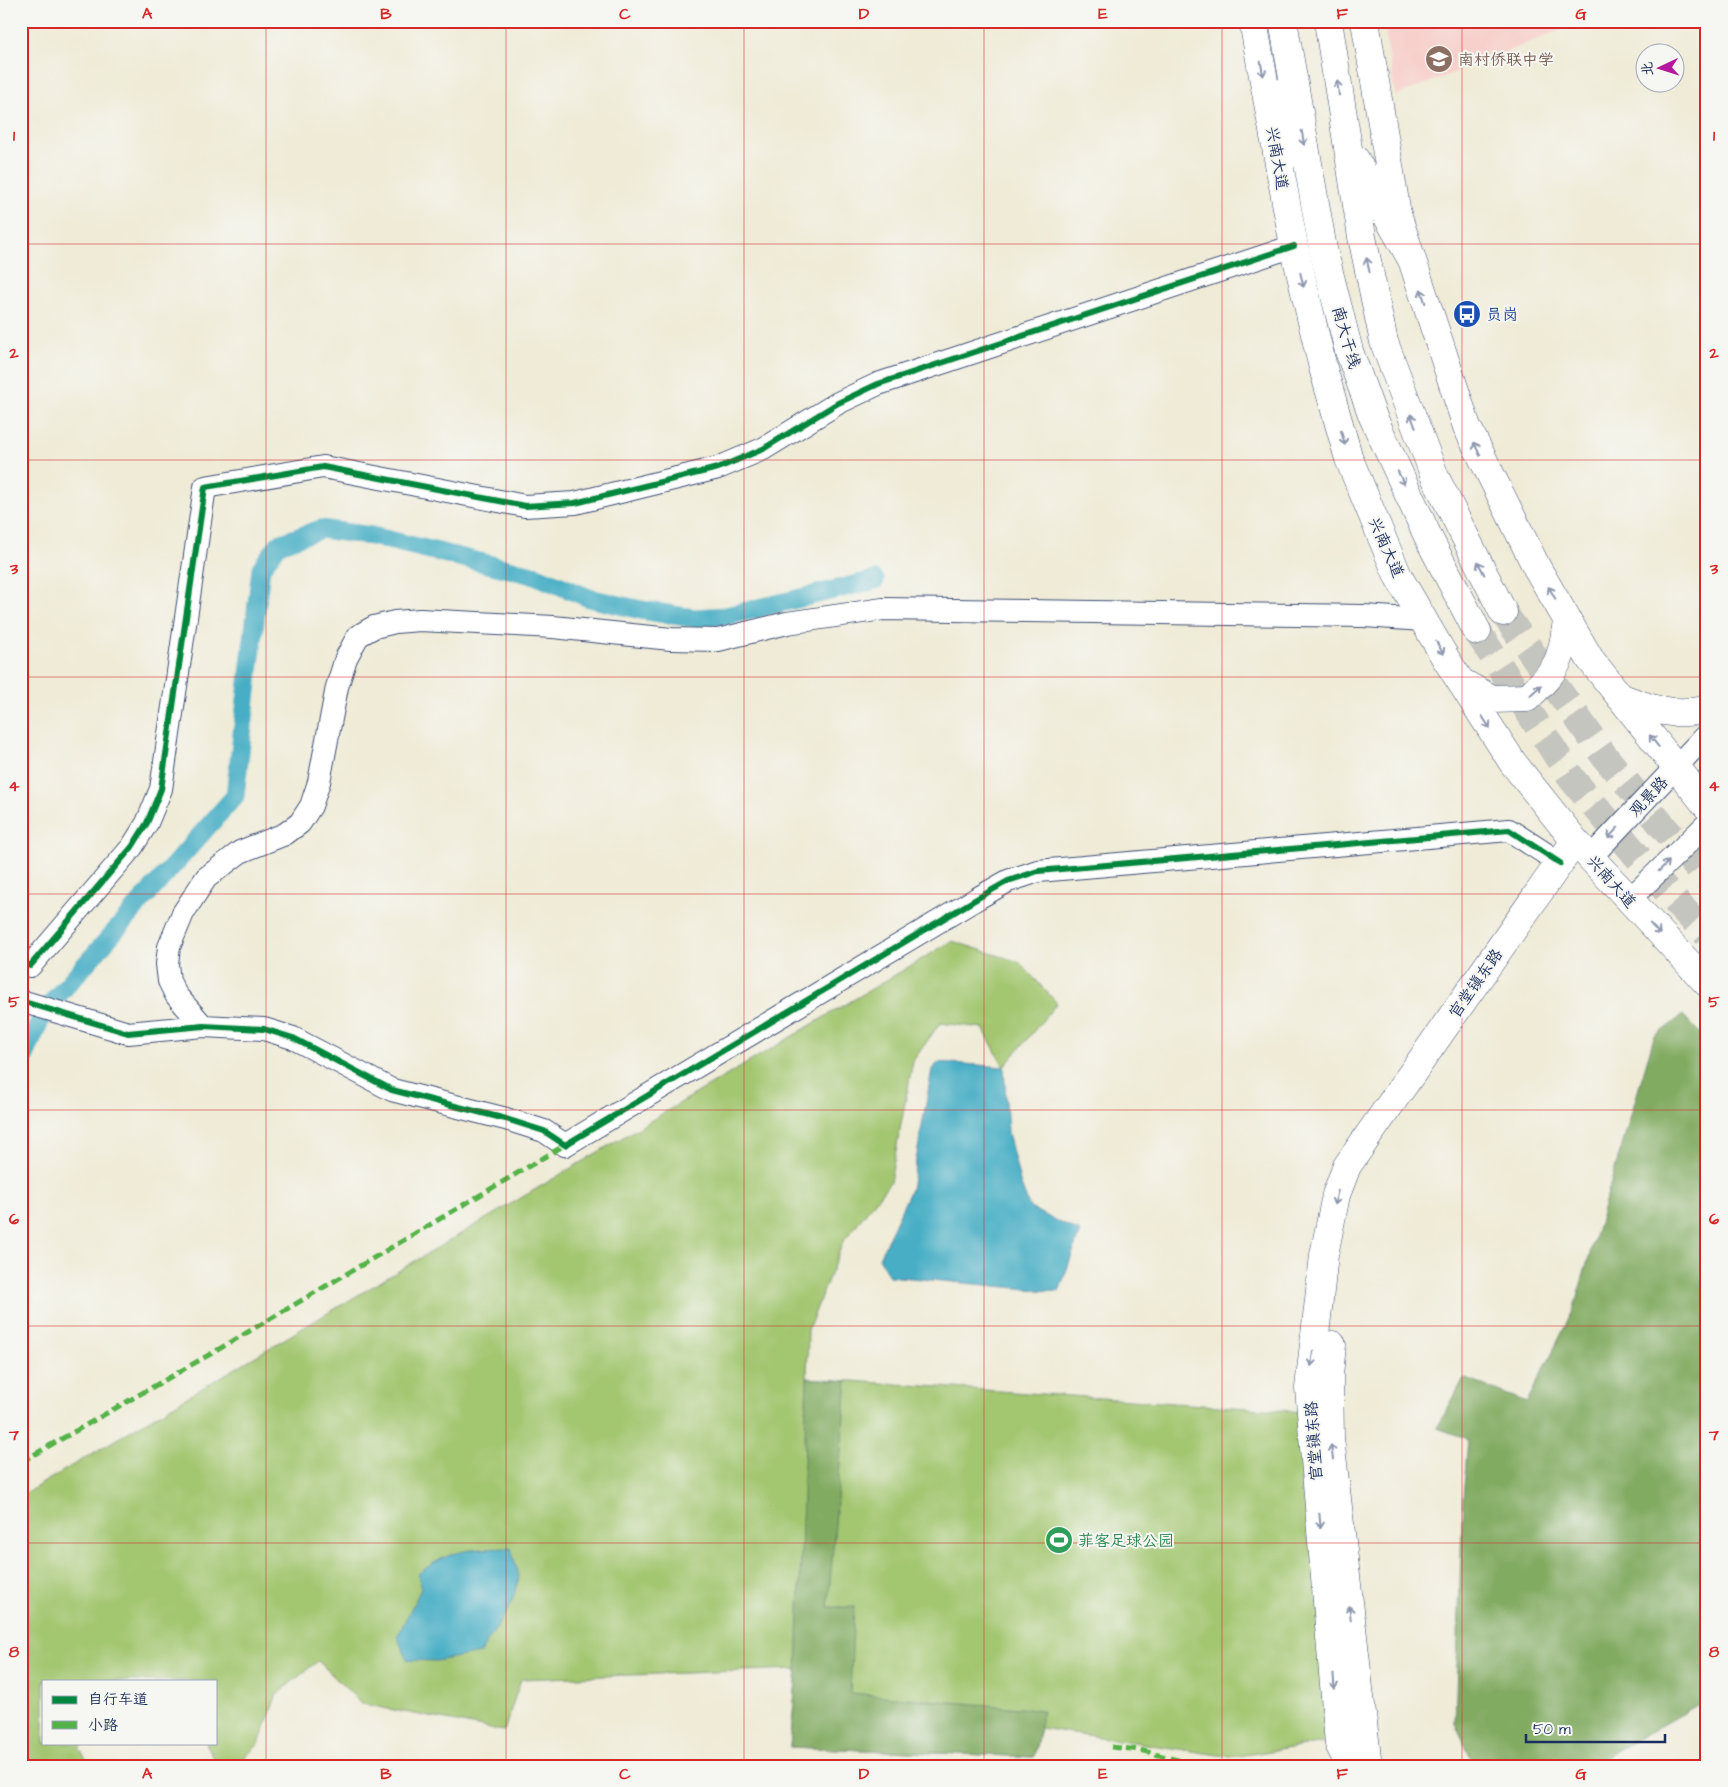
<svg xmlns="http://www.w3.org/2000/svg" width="1728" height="1787" font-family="'Architects Daughter','LXGW WenKai TC',sans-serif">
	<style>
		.built { fill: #f7d0cc }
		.green { fill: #a3c66f; stroke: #5f7a66 }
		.forest { fill: #82ab62; stroke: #4e6d60 }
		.water { fill: #46aec5; stroke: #306e92 }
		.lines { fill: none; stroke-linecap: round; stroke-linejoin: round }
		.canal { stroke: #46aec5; stroke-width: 19 }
		.highway-tunnel { stroke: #c5c5bf; stroke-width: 28; stroke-dasharray: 28 14; stroke-linecap: butt }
		.street-casing { stroke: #3b4b70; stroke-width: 24 }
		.secondary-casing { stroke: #3b4b70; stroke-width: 29 }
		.highway-casing { stroke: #3b4b70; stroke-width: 29 }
		.street { stroke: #fff; stroke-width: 22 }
		.secondary { stroke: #fff; stroke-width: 28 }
		.highway { stroke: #fff; stroke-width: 28 }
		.quiet { stroke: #55b248; stroke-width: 5; stroke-dasharray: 10 5; stroke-linecap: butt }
		.cycleway-casing { stroke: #f6f6f2; stroke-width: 9 }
		.cycleway { stroke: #00873e; stroke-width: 6 }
		.oneway { stroke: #8d97ae }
		.grid { fill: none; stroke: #d62828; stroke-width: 1; stroke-opacity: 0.55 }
		.labels { text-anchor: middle; stroke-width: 4; stroke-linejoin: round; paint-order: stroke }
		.education-label { font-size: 16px; fill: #785e54; stroke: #f6f6f2; text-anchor: start }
		.street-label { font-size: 16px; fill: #1b2f5e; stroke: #f6f6f2 }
		.transit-label { font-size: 16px; fill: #164399; stroke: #f6f6f2; text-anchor: start }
		.leisure-label { font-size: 16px; fill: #27864d; stroke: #f6f6f2; text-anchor: start }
		.neatline { fill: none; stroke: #d62828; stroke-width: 2 }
		.grid-label { font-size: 16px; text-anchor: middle; font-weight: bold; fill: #d62828 }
	</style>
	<rect width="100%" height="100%" fill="#f6f6f2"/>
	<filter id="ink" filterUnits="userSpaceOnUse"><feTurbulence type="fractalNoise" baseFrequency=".02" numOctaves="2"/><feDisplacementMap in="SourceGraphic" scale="10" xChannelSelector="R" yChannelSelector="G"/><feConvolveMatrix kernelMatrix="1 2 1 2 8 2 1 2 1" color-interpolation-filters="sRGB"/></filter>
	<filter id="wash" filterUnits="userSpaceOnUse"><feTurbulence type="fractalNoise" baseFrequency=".0096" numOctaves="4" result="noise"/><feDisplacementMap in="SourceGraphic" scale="20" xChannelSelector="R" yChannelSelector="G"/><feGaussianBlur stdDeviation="1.12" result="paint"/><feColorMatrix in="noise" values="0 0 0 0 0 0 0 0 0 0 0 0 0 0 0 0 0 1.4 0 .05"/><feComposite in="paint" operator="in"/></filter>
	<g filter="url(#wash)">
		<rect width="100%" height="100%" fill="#efebd7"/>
		<path class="built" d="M1384 21H1583L1395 96Z"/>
		<path class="green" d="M952 941 1019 962 1057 1003 1004 1067 983 1028 940 1023 913 1061 890 1182 843 1242 808 1330 807 1378 1306 1412 1331 1742 1231 1757 1040 1728 1034 1757 790 1747 797 1669 521 1679 504 1731 362 1704 318 1661 277 1694 259 1744 235 1766H218L206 1743H216V1681H44V1743H85L79 1748 91 1766H21V1496Z"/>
		<path class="forest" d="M1683 1015 1707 1041V1700L1590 1766H1475L1455 1723 1463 1498 1468 1439 1437 1428 1464 1378 1527 1402 1573 1311 1654 1037Z
			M807 1378 847 1381 828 1607H854L850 1693 1043 1710 1034 1757 790 1747 797 1669Z"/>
		<path class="water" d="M939 1062 1004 1067 1008 1132 1020 1182 1030 1208 1080 1232 1059 1292 889 1276 879 1258 911 1189 932 1069Z
			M511 1548 519 1577 511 1605 480 1653 436 1661 408 1660 397 1637 421 1589 418 1574C452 1548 470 1549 511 1548Z"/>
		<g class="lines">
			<path class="canal" d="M21 1065 44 1011 235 796 261 568 279 544 321 529 372 536 537 576 589 598 641 610 693 618 726 616 875 580"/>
		</g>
	</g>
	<g filter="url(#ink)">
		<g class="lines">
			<path class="highway-tunnel" d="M1503 612 1605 757 1707 879
				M1477 631 1572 779 1677 903 1707 934"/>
			<g class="street-casing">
				<path id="street" d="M1590 858 1707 734
					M1629 900 1707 824
					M21 962 30 966 132 847 147 823 161 789 205 487 323 467 525 506 575 503 718 468 763 449 838 403 878 384 1294 246
					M21 1001 128 1033 203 1026 264 1029 293 1038 392 1090 506 1119 544 1131 565 1145 978 898 1008 881 1038 871 1509 830 1560 863
					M203 1026 176 995 169 981 167 964 169 947 183 913 206 878 240 852 285 834 300 823 311 806 319 782 337 687 346 658 358 636 374 627 395 622 420 620 553 627 671 639 718 640 787 623 883 609 1364 616 1424 620"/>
			</g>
			<g class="secondary-casing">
				<path id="secondary" d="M1253 21 1294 246 1323 368 1349 459 1398 576 1446 659 1513 763 1575 841 1707 983
					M1365 21 1397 214 1467 427 1537 568 1590 659 1707 806
					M1461 682 1492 699 1527 698C1558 669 1562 661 1567 620
					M1620 697C1653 710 1670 716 1707 710
					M1332 1345 1329 1375 1330 1438 1368 1766
					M1350 1766 1339 1744 1309 1388 1324 1255 1336 1195 1347 1166 1575 841"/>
			</g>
			<g class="highway-casing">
				<path id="highway" d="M1283 21 1323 249 1349 351 1373 417 1430 541 1477 631
					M1328 21 1362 237 1384 342 1435 477 1503 612
					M1355 159 1411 258
					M1280 170 1284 92"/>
			</g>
			<use href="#street" class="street"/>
			<use href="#secondary" class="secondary"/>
			<use href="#highway" class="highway"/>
			<path class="quiet" d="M21 1462 214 1352 565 1145
				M1111 1747 1140 1750 1200 1766"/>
			<g class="cycleway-casing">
				<path id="cycleway" d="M21 962 30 966 132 847 147 823 161 789 205 487 323 467 525 506 575 503 718 468 763 449 838 403 878 384 1294 246
					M21 1001 128 1033 203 1026 264 1029 293 1038 392 1090 506 1119 544 1131 565 1145 978 898 1008 881 1038 871 1509 830 1560 863"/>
			</g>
			<use href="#cycleway" class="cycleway"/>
		</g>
		<defs><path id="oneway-shaft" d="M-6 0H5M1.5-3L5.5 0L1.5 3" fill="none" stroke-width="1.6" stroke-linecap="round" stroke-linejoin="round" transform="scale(1.25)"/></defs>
		<g class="oneway">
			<use href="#oneway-shaft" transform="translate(1262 69) rotate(80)"/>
			<use href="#oneway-shaft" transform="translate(1338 88) rotate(-98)"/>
			<use href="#oneway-shaft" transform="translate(1303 138) rotate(80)"/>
			<use href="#oneway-shaft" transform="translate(1368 265) rotate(-102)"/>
			<use href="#oneway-shaft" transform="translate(1302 280) rotate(77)"/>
			<use href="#oneway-shaft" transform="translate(1423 296) rotate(-108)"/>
			<use href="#oneway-shaft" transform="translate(1413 421) rotate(-111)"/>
			<use href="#oneway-shaft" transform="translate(1343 438) rotate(74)"/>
			<use href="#oneway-shaft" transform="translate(1477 449) rotate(-115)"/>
			<use href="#oneway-shaft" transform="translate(1401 478) rotate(65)"/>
			<use href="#oneway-shaft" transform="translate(1481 568) rotate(-117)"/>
			<use href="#oneway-shaft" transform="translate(1552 593) rotate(-120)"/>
			<use href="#oneway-shaft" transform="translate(1440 648) rotate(60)"/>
			<use href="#oneway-shaft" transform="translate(1536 690) rotate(-42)"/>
			<use href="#oneway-shaft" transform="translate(1486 722) rotate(57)"/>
			<use href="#oneway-shaft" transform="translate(1654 741) rotate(-128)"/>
			<use href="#oneway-shaft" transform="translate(1613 833) rotate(133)"/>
			<use href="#oneway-shaft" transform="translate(1664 866) rotate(-45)"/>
			<use href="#oneway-shaft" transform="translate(1655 929) rotate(47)"/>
			<use href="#oneway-shaft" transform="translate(1336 1198) rotate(104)"/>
			<use href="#oneway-shaft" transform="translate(1312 1359) rotate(97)"/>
			<use href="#oneway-shaft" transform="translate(1332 1452) rotate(-98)"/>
			<use href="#oneway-shaft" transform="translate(1320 1521) rotate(85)"/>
			<use href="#oneway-shaft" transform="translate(1350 1613) rotate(-96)"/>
			<use href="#oneway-shaft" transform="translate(1334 1682) rotate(86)"/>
		</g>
	</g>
	<path class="grid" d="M266 21V1766M506 21V1766M744 21V1766M984 21V1766M1222 21V1766M1462 21V1766M21 244H1707M21 460H1707M21 677H1707M21 894H1707M21 1110H1707M21 1326H1707M21 1543H1707"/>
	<defs>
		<g id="school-disc" transform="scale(1.4375)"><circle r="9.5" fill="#8d6e63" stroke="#f6f6f2"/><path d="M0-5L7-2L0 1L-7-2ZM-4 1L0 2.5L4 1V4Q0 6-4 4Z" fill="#fff"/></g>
		<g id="bus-disc" transform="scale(1.4375)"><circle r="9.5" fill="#1a4fb4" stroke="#f6f6f2"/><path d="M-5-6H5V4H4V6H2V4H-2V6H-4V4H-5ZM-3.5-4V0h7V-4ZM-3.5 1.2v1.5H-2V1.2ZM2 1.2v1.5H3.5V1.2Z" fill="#fff"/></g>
		<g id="stadium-disc" transform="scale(1.4375)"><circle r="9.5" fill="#2e9e5b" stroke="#f6f6f2"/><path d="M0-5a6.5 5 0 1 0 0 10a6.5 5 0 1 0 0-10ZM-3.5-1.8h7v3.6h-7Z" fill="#fff"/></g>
	</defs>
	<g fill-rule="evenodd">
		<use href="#school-disc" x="1439" y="59"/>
		<use href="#bus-disc" x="1467" y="314"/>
		<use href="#stadium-disc" x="1059" y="1540"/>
	</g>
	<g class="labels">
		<g class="education-label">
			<text x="1458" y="65">南村侨联中学</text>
		</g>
		<g class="street-label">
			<text transform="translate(1278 158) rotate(80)" y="6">兴南大道</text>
			<text transform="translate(1347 337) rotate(74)" y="6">南大干线</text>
			<text transform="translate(1387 547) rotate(66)" y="6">兴南大道</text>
			<text transform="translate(1648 796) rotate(-47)" y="6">观景路</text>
			<text transform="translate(1612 881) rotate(48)" y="6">兴南大道</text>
			<text transform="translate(1475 983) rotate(-55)" y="6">官堂镇东路</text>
			<text transform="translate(1313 1441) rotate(-94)" y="6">官堂镇东路</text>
		</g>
		<g class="transit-label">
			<text x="1486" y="320">员岗</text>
		</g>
		<g class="leisure-label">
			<text x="1078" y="1546">菲客足球公园</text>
		</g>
	</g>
	<rect width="1728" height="1787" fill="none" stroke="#f6f6f2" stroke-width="55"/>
	<rect x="42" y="1680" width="175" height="65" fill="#f6f6f2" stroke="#9ea6b7"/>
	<rect x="52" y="1696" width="25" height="8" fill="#00873e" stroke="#9ea6b7"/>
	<text x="88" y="1704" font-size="15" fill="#1b2f5e">自行车道</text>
	<rect x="52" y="1721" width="25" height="8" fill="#55b248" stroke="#9ea6b7"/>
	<text x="88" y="1730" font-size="15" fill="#1b2f5e">小路</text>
	<g transform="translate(1660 68) rotate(266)"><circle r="24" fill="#f6f6f2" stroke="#9ea6b7"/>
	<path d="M0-4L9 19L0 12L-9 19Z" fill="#b5179e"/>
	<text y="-8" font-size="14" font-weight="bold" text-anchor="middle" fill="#1b2f5e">北</text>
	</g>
	<path d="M1526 1734v8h139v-8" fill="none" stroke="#1b2f5e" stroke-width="2.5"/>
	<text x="1533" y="1734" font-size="15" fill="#1b2f5e" stroke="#f6f6f2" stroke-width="4" paint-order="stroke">50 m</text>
	<rect x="28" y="28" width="1672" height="1732" class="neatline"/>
	<g class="grid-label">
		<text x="147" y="19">A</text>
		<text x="386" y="19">B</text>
		<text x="625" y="19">C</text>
		<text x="864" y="19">D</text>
		<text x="1103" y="19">E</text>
		<text x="1342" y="19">F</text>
		<text x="1581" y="19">G</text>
		<text x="14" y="141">1</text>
		<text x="1714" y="141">1</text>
		<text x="14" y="358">2</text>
		<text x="1714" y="358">2</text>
		<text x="14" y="574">3</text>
		<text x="1714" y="574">3</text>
		<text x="14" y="791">4</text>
		<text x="1714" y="791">4</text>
		<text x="14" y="1007">5</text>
		<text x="1714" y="1007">5</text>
		<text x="14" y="1224">6</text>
		<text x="1714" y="1224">6</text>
		<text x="14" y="1440">7</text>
		<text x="1714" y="1440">7</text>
		<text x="14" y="1657">8</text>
		<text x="1714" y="1657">8</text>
		<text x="147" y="1779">A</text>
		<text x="386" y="1779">B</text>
		<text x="625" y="1779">C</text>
		<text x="864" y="1779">D</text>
		<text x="1103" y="1779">E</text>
		<text x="1342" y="1779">F</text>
		<text x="1581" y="1779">G</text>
	</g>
</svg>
